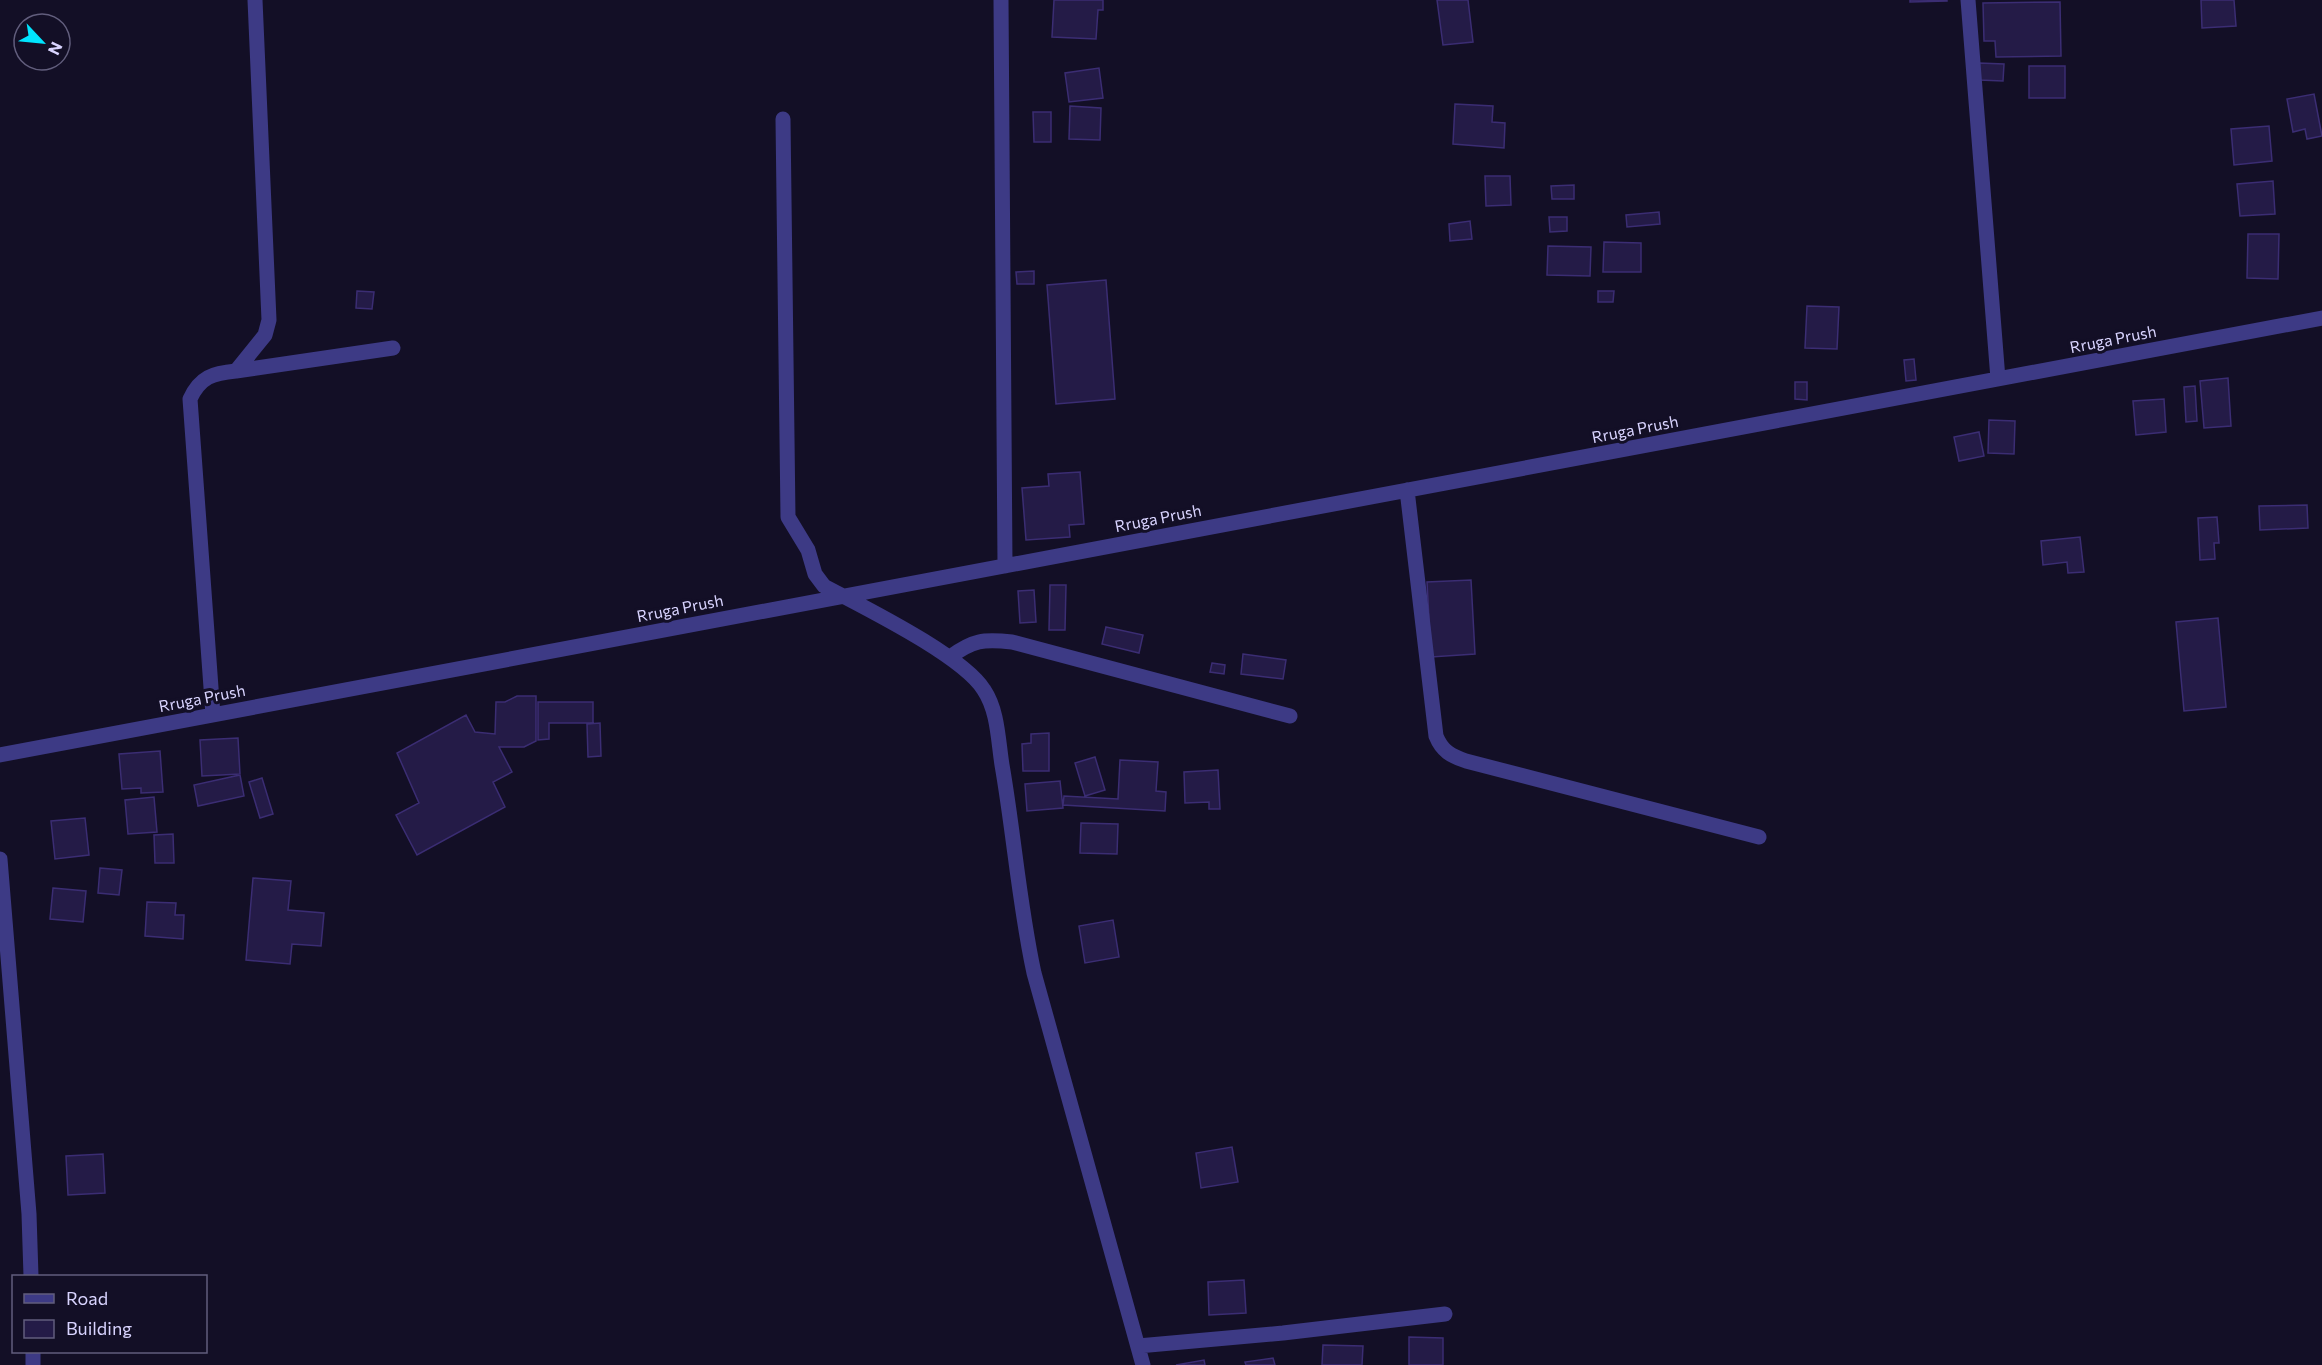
<svg xmlns="http://www.w3.org/2000/svg" width="2322" height="1365" font-family="Commissioner,sans-serif">
	<style>
		.building { fill: #241b47; stroke: #3b2d73; stroke-width: 1.5 }
		.lines { fill: none; stroke-linecap: round; stroke-linejoin: round }
		.minor { stroke: #3d3a85; stroke-width: 15 }
		.labels { text-anchor: middle; stroke-width: 6; stroke-linejoin: round; paint-order: stroke }
		.street-label { font-size: 16px; fill: #d9d4ff; stroke: #130f26 }
	</style>
	<rect width="100%" height="100%" fill="#130f26"/>
	<path class="building" d="M1054 0H1103V10H1098L1096 39 1052 37Z
		M1437 0H1468L1473 42 1443 45Z
		M1910 0H1947V1L1910 2Z
		M2201 0H2234L2236 26 2202 28Z
		M2060 2 2061 56 1996 57 1995 41H1984L1983 3Z
		M1979 63 2004 64 2003 81 1979 80Z
		M2029 66H2065V98H2029Z
		M1099 68 1103 98 1069 102 1065 73Z
		M2314 94 2322 136 2307 139 2305 129 2293 132 2287 99Z
		M1455 104 1493 106 1492 122 1505 123 1504 148 1453 144Z
		M1070 106 1101 108 1100 140 1069 139Z
		M1033 112H1051V142H1034Z
		M2269 126 2272 161 2234 165 2231 129Z
		M1485 176H1510L1511 205 1486 206Z
		M2273 181 2275 214 2240 216 2237 184Z
		M1574 185V199H1552L1551 186Z
		M1659 212 1660 224 1627 227 1626 215Z
		M1549 217H1567V231L1550 232Z
		M1470 221 1472 239 1450 241 1449 224Z
		M2248 234H2279L2278 279 2247 278Z
		M1604 242 1641 243V272H1603Z
		M1548 246 1591 247 1590 276 1547 275Z
		M1034 271V284H1017L1016 272Z
		M1106 280 1115 399 1056 404 1047 285Z
		M357 291 374 292 372 309 356 308Z
		M1598 291H1614L1613 302H1598Z
		M1807 306 1839 307 1837 349 1805 348Z
		M1914 359 1916 380 1906 381 1904 360Z
		M2228 378 2231 426 2204 428 2200 381Z
		M1795 382H1807V400L1795 399Z
		M2195 386 2197 421 2186 422 2184 387Z
		M2164 399 2166 432 2136 435 2133 401Z
		M1989 420 2015 421 2014 454 1988 453Z
		M1979 432 1984 456 1959 461 1954 437Z
		M1080 472 1084 524 1069 525 1070 537 1026 540 1022 488 1049 486 1048 474Z
		M2307 505 2308 528 2260 530 2259 506Z
		M2217 517 2219 543H2214L2215 559 2200 560 2198 518Z
		M2080 537 2084 572 2068 573 2067 562 2043 565 2041 541Z
		M1471 580 1475 654 1431 657 1427 582Z
		M1050 585H1066L1065 630H1049Z
		M1034 590 1036 622 1020 623 1018 591Z
		M2218 618 2226 707 2184 711 2176 622Z
		M1106 627 1143 635 1139 653 1102 644Z
		M1243 654 1286 660 1283 679 1241 674Z
		M1212 663 1225 665 1224 674 1210 672Z
		M517 696H536V741L524 747H499L512 772 493 782 505 807 417 855 396 815 419 803 397 753 466 715 475 732 495 734 496 702H505Z
		M538 702H593V723H549V739L538 740Z
		M600 723 601 756 588 757 587 724Z
		M1049 733V771H1023L1022 744 1031 743V734Z
		M238 738 240 774 202 776 200 740Z
		M160 751 163 792 141 793V788L122 789 119 754Z
		M1095 757 1105 790 1085 796 1075 763Z
		M1120 760 1158 762 1156 791 1166 792 1165 811 1063 805 1064 796 1118 799Z
		M1218 770 1220 809H1209V802L1185 803 1184 772Z
		M240 775 244 796 198 806 194 785Z
		M262 778 273 814 260 818 249 782Z
		M1060 781 1063 808 1027 811 1025 784Z
		M154 797 157 832 128 834 125 800Z
		M85 818 89 855 55 859 51 821Z
		M1081 823 1118 824 1117 854 1080 853Z
		M173 834 174 863H155L154 835Z
		M100 868 122 870 119 895 98 893Z
		M253 878 291 881 288 910 324 913 321 946 292 944 290 964 246 960Z
		M53 888 86 891 83 922 50 919Z
		M147 902 176 903 175 915H184L183 939 145 936Z
		M1113 920 1119 957 1085 963 1079 926Z
		M1232 1147 1238 1182 1201 1188 1196 1153Z
		M103 1154 105 1193 68 1195 66 1156Z
		M1244 1280 1246 1313 1209 1315 1208 1282Z
		M1409 1337 1443 1338V1365H1409Z
		M1323 1345 1363 1346 1362 1365H1322Z
		M1273 1358 1275 1365H1246L1245 1362Z
		M1204 1360 1205 1365H1176Z"/>
	<g class="lines">
		<path class="minor" d="M1001 0 1005 566
			M1968 0 1998 379
			M783 119 788 517 808 550 815 574 824 586C863 607 962 655 984 690 998 711 998 740 1002 765 1014 834 1019 904 1034 973L1143 1365
			M236 371 393 348
			M1407 490 1436 736C1442 751 1451 756 1466 761L1759 837
			M950 657C973 640 983 639 1012 642L1290 716
			M213 715 190 399C200 377 213 373 236 371L265 335 269 320 255 0
			M0 755 2322 318
			M0 859 29 1214 31 1276
			M1138 1346 1283 1333 1445 1314
			M33 1365V1352"/>
	</g>
	<g class="labels">
		<g class="street-label">
			<text transform="translate(2113 339) rotate(-11)" y="6">Rruga Prush</text>
			<text transform="translate(1635 429) rotate(-11)" y="6">Rruga Prush</text>
			<text transform="translate(1158 518) rotate(-11)" y="6">Rruga Prush</text>
			<text transform="translate(680 608) rotate(-11)" y="6">Rruga Prush</text>
			<text transform="translate(202 698) rotate(-11)" y="6">Rruga Prush</text>
		</g>
	</g>
	<rect x="12" y="1275" width="195" height="78" fill="#130f26" stroke="#625e7d" stroke-width="1.5"/>
	<rect x="24" y="1294" width="30" height="9" fill="#3d3a85" stroke="#625e7d" stroke-width="1.5"/>
	<text x="66" y="1305" font-size="18" fill="#d9d4ff">Road</text>
	<rect x="24" y="1320" width="30" height="18" fill="#241b47" stroke="#625e7d" stroke-width="1.5"/>
	<text x="66" y="1335" font-size="18" fill="#d9d4ff">Building</text>
	<g transform="translate(42 42) rotate(116)"><circle r="28" fill="#130f26" stroke="#625e7d" stroke-width="1.5"/>
	<path d="M0-4.5L10 22L0 15L-10 22Z" fill="#00e5ff"/>
	<text y="-9" font-size="16" font-weight="bold" text-anchor="middle" fill="#d9d4ff">N</text>
	</g>
</svg>
